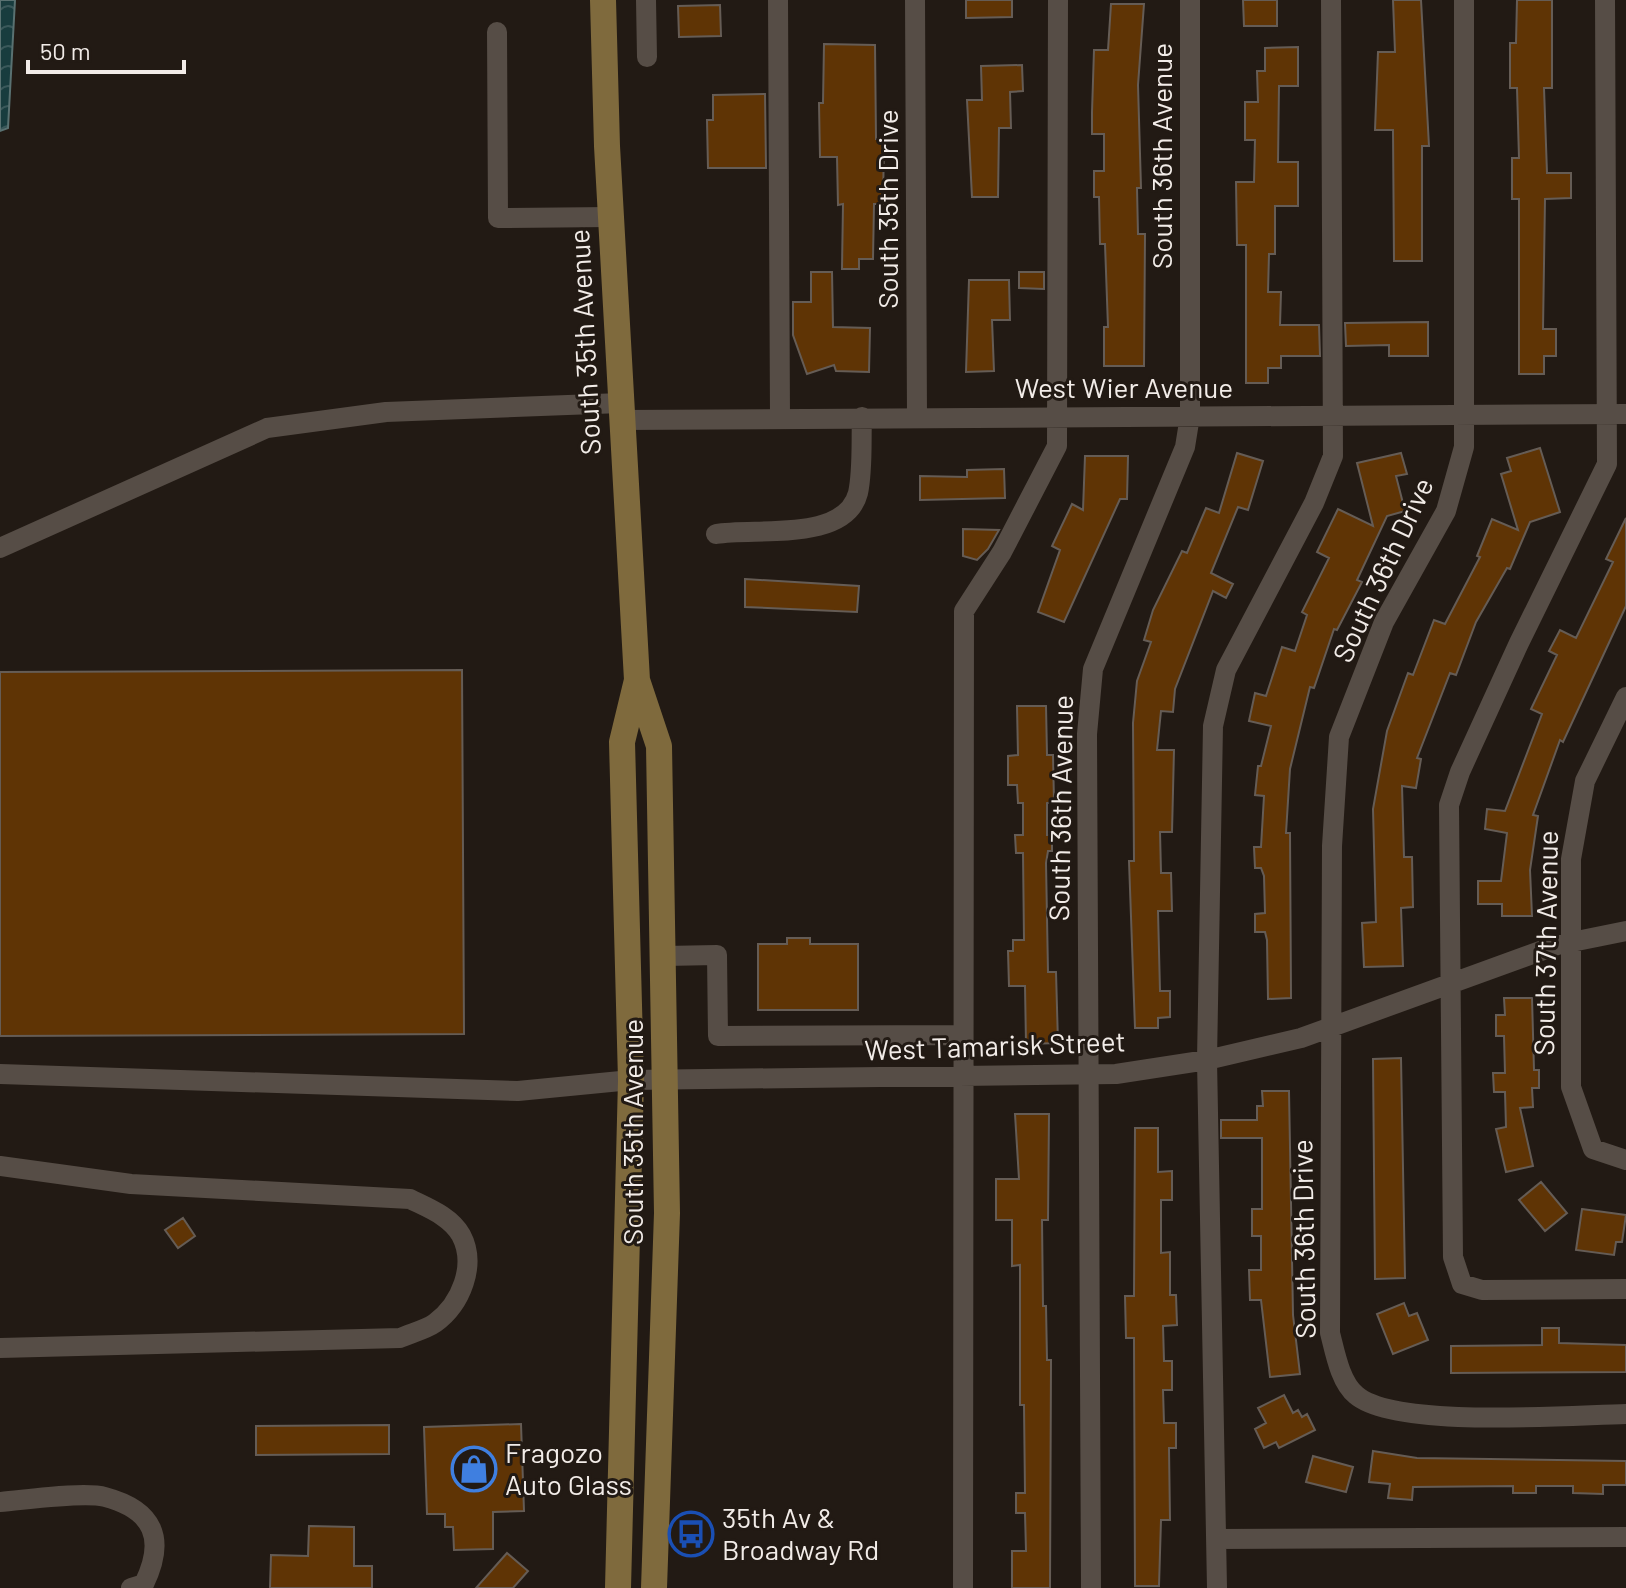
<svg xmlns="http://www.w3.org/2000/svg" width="1626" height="1588" font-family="Barlow,sans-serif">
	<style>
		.water { fill: url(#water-waves); stroke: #597171; stroke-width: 2 }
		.building { fill: #5f3405; stroke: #655c55; stroke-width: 2 }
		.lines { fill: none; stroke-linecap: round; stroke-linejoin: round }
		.minor { stroke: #564d46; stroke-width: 20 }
		.major { stroke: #7f6a3d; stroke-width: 26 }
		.labels { text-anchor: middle; stroke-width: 6; stroke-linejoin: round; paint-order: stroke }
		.street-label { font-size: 28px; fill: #f2ece8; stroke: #221a14 }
		.poi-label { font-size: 28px; fill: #f2ece8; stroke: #221a14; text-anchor: start }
	</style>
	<defs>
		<pattern id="water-waves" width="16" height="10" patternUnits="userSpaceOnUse" patternTransform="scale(2)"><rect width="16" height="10" fill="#183c3e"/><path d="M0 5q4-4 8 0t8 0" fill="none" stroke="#3a585a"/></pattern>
	</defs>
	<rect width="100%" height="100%" fill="#221a14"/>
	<path class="water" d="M0 0H15L8 128 0 131Z"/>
	<path class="building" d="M966 0H1012V17L966 18Z
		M1243 0H1277V26H1244Z
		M1393 0H1421L1429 146H1422V261H1394L1393 130H1375L1378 52H1395Z
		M1517 0H1552V88H1544L1547 173H1571V198L1545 199 1543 329H1556V356H1544V374H1519V199H1512V158H1519L1517 88H1510V43H1516Z
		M1111 4H1144L1138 85 1141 188H1137L1138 234H1145L1144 366H1104V327H1108L1105 244H1100L1099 197H1094V171H1104V134H1092V112L1094 50H1108Z
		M720 5 721 36 679 37 678 6Z
		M824 44 875 45 876 139H884L883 204H874L873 259H859V269H842L843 204 838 205 837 157H820L819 103H823Z
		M1298 47V86H1279L1278 162H1298V206H1275V254H1269L1268 292H1281L1280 325H1319L1320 356H1281V368H1268V383H1246V245H1237L1236 182H1254L1255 140H1245V102H1258L1257 71H1265V48Z
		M1022 65 1023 91 1010 92 1011 128H999L998 197H972L967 100H982L981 66Z
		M765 94 766 168H708L707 120H713V95Z
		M811 272H832L833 327 870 328 869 372 836 371 834 365 807 374 793 335V302H811Z
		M1019 272H1044V289L1019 288Z
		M969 280H1009L1010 320H992L994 371 966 372Z
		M1428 322V356H1389V345L1346 346 1345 323Z
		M1540 448 1560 512 1530 522 1510 569 1507 568 1476 622 1456 675 1450 673 1417 758 1421 759 1416 788 1402 786 1404 857H1412L1413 907 1401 908 1403 966 1364 967 1362 923 1376 922 1373 809 1387 731 1408 673 1413 675 1434 620 1445 624 1480 557 1477 556 1492 519 1518 530 1501 474 1511 471 1507 458Z
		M1237 453 1263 461 1248 510 1238 507 1211 573 1233 584 1226 598 1213 591 1175 689 1173 712 1161 711 1157 750H1174L1172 832H1160L1161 873H1171L1172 911H1158L1160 991H1170V1017L1158 1018V1028H1135L1129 861H1134L1133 723 1137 681 1151 642 1144 640 1153 610 1182 551 1187 553 1206 508 1219 513Z
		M1401 453 1407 474 1396 476 1405 511 1387 516 1357 580 1362 582 1337 630 1334 629 1314 688 1310 687 1290 769 1286 833H1290L1291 998 1268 999 1267 940 1265 932H1255V914L1265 913 1264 876 1261 868H1255L1254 847H1261L1264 796 1255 795 1258 766H1261L1271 726 1249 721 1255 693 1266 696 1282 647 1295 651 1307 615 1302 612 1329 558 1317 552 1338 509 1373 526 1357 463Z
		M1085 456H1128L1127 499H1120L1064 622 1038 612 1060 550 1052 546 1072 504 1083 510Z
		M1004 469 1005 498 920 500V476L967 477V470Z
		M1626 518V606L1563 742 1560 740 1533 815 1538 816 1530 870 1532 916H1502V904H1478V881H1501L1507 833 1485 829 1487 809 1505 811 1542 714 1531 709 1557 655 1549 651 1560 630 1576 638 1613 562 1606 559Z
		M963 529 999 530 988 549 977 560 963 556Z
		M745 579 859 586 857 612 745 607Z
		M462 670 464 1034 0 1036V672Z
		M1017 706H1046L1047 755H1053L1054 802 1047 803V835H1052V851H1048L1046 863 1048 972H1056L1058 1043 1026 1044 1025 986H1009L1008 951H1013V940H1024L1023 853H1016L1015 835H1023V803H1018L1017 785H1008V756L1018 755Z
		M787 938H810V944H858V1010H758V944H787Z
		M1504 998H1532L1534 1070H1539V1088H1532L1533 1107 1520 1108 1533 1166 1506 1172 1496 1129 1506 1127 1505 1092H1494L1493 1073H1505L1504 1036H1496V1015H1505Z
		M1401 1058 1405 1278 1375 1279 1373 1059Z
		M1262 1091H1289L1293 1315 1300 1374 1270 1377 1261 1300H1250L1249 1270H1261V1236H1252V1209H1262V1138H1221V1120H1257V1106H1263Z
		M1015 1114H1049L1048 1220H1042L1043 1306H1046L1047 1360H1051L1050 1588H1012V1551H1026L1025 1513H1016V1493H1025L1024 1405H1020V1265L1012 1266V1220H996V1179H1019Z
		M1135 1128H1158V1172L1172 1171V1200H1161V1253L1170 1252V1295H1176L1177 1325 1163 1326 1164 1361H1172V1390H1163L1164 1423H1176V1448H1169L1170 1520H1161L1159 1586H1135L1134 1338H1126L1125 1296H1134Z
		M1541 1182 1567 1213 1545 1231 1519 1200Z
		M1582 1209 1626 1215 1622 1242H1616L1614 1255 1576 1250Z
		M183 1218 195 1236 178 1248 165 1230Z
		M1404 1303 1409 1316 1417 1313 1428 1340 1393 1354 1377 1314Z
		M1542 1328H1559V1343L1626 1345V1372L1451 1373V1346L1542 1345Z
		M1284 1395 1293 1413 1298 1410 1302 1417 1307 1414 1315 1430 1279 1448 1276 1442 1264 1448 1255 1429 1266 1423 1258 1408Z
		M521 1424 524 1511 493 1512V1549L454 1550 453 1527H445V1514H427L424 1427Z
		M389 1425V1454L256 1455V1426Z
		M1373 1451 1417 1458 1626 1461V1485H1603V1494L1573 1493V1486H1536V1493H1513V1486L1413 1487 1412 1500 1388 1498 1390 1484 1369 1482Z
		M1313 1456 1353 1467 1346 1492 1306 1482Z
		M309 1526 354 1527V1566H372V1588H270L271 1555 308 1556Z
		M507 1553 528 1571 513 1588H476Z"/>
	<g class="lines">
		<path class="minor" d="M646 0 647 57
			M778 0 780 417
			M915 0 917 417
			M1464 0V447L1446 511 1384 622 1339 737 1332 846 1330 1333C1335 1352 1340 1382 1356 1395 1395 1429 1570 1415 1626 1414
			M1605 0 1607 464 1519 643 1460 772 1449 805 1453 1257 1462 1284 1482 1290 1626 1289
			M497 32 498 218 610 217
			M622 420 1626 414
			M716 534C755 527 845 543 858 493 863 470 861 441 862 417
			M0 548 267 428 386 412 621 403
			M1626 697 1585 781 1571 859V1087L1593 1149 1626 1160
			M664 956 717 955 718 1036 963 1035
			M0 1074 518 1091 631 1080 1116 1074 1207 1060 1301 1038 1557 945 1626 931
			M0 1166 131 1184 410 1199C428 1208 450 1216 461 1235 477 1265 461 1304 435 1323 425 1330 411 1333 400 1338L0 1348
			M0 1502C25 1500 84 1491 105 1497 154 1510 166 1539 144 1584L131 1588
			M1217 1539 1626 1537
			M963 1588 964 611 1002 552 1057 446 1058 0
			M1091 1588 1087 734 1093 669 1185 447 1190 416V0
			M1217 1588 1207 1060 1213 726 1226 670 1314 503 1333 456 1331 0"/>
		<path class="major" d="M603 0 607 146 637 680 659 746 667 1213 654 1588
			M618 1588 631 1080 622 742 637 680"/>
	</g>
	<defs>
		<g id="shop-ring" transform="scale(2.3)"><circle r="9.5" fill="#221a14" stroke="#3f7fe0" stroke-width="1.5"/><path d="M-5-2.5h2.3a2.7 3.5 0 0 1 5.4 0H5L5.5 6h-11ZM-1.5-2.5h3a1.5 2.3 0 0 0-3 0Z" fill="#3f7fe0"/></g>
		<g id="bus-ring" transform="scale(2.3)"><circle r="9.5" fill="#221a14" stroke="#1a4fb4" stroke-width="1.5"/><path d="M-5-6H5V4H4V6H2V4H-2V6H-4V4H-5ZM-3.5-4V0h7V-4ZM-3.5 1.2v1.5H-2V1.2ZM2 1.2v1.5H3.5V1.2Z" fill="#1a4fb4"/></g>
	</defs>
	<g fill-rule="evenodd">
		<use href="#shop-ring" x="474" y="1469"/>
		<use href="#bus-ring" x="691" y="1534"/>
	</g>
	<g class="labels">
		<g class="street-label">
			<text transform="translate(1162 156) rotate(-90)" y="10">South 36th Avenue</text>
			<text transform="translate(888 209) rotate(-90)" y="10">South 35th Drive</text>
			<text transform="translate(585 342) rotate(-93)" y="10">South 35th Avenue</text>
			<text x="1124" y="398">West Wier Avenue</text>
			<text transform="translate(1383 570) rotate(-65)" y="10">South 36th Drive</text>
			<text transform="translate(1061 808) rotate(-89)" y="10">South 36th Avenue</text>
			<text transform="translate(1546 943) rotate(-89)" y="10">South 37th Avenue</text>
			<text transform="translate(995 1046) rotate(-2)" y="10">West Tamarisk Street</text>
			<text transform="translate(633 1132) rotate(-90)" y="10">South 35th Avenue</text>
			<text transform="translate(1304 1239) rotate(-91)" y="10">South 36th Drive</text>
		</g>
		<g class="poi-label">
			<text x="505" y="1463">Fragozo<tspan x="505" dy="32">Auto Glass</tspan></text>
			<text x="722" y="1528">35th Av &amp;<tspan x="722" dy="32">Broadway Rd</tspan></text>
		</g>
	</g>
	<path d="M28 60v12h156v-12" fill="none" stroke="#f2ece8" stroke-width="4"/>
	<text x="40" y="60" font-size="24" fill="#f2ece8" stroke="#221a14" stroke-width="6" paint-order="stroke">50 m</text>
</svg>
